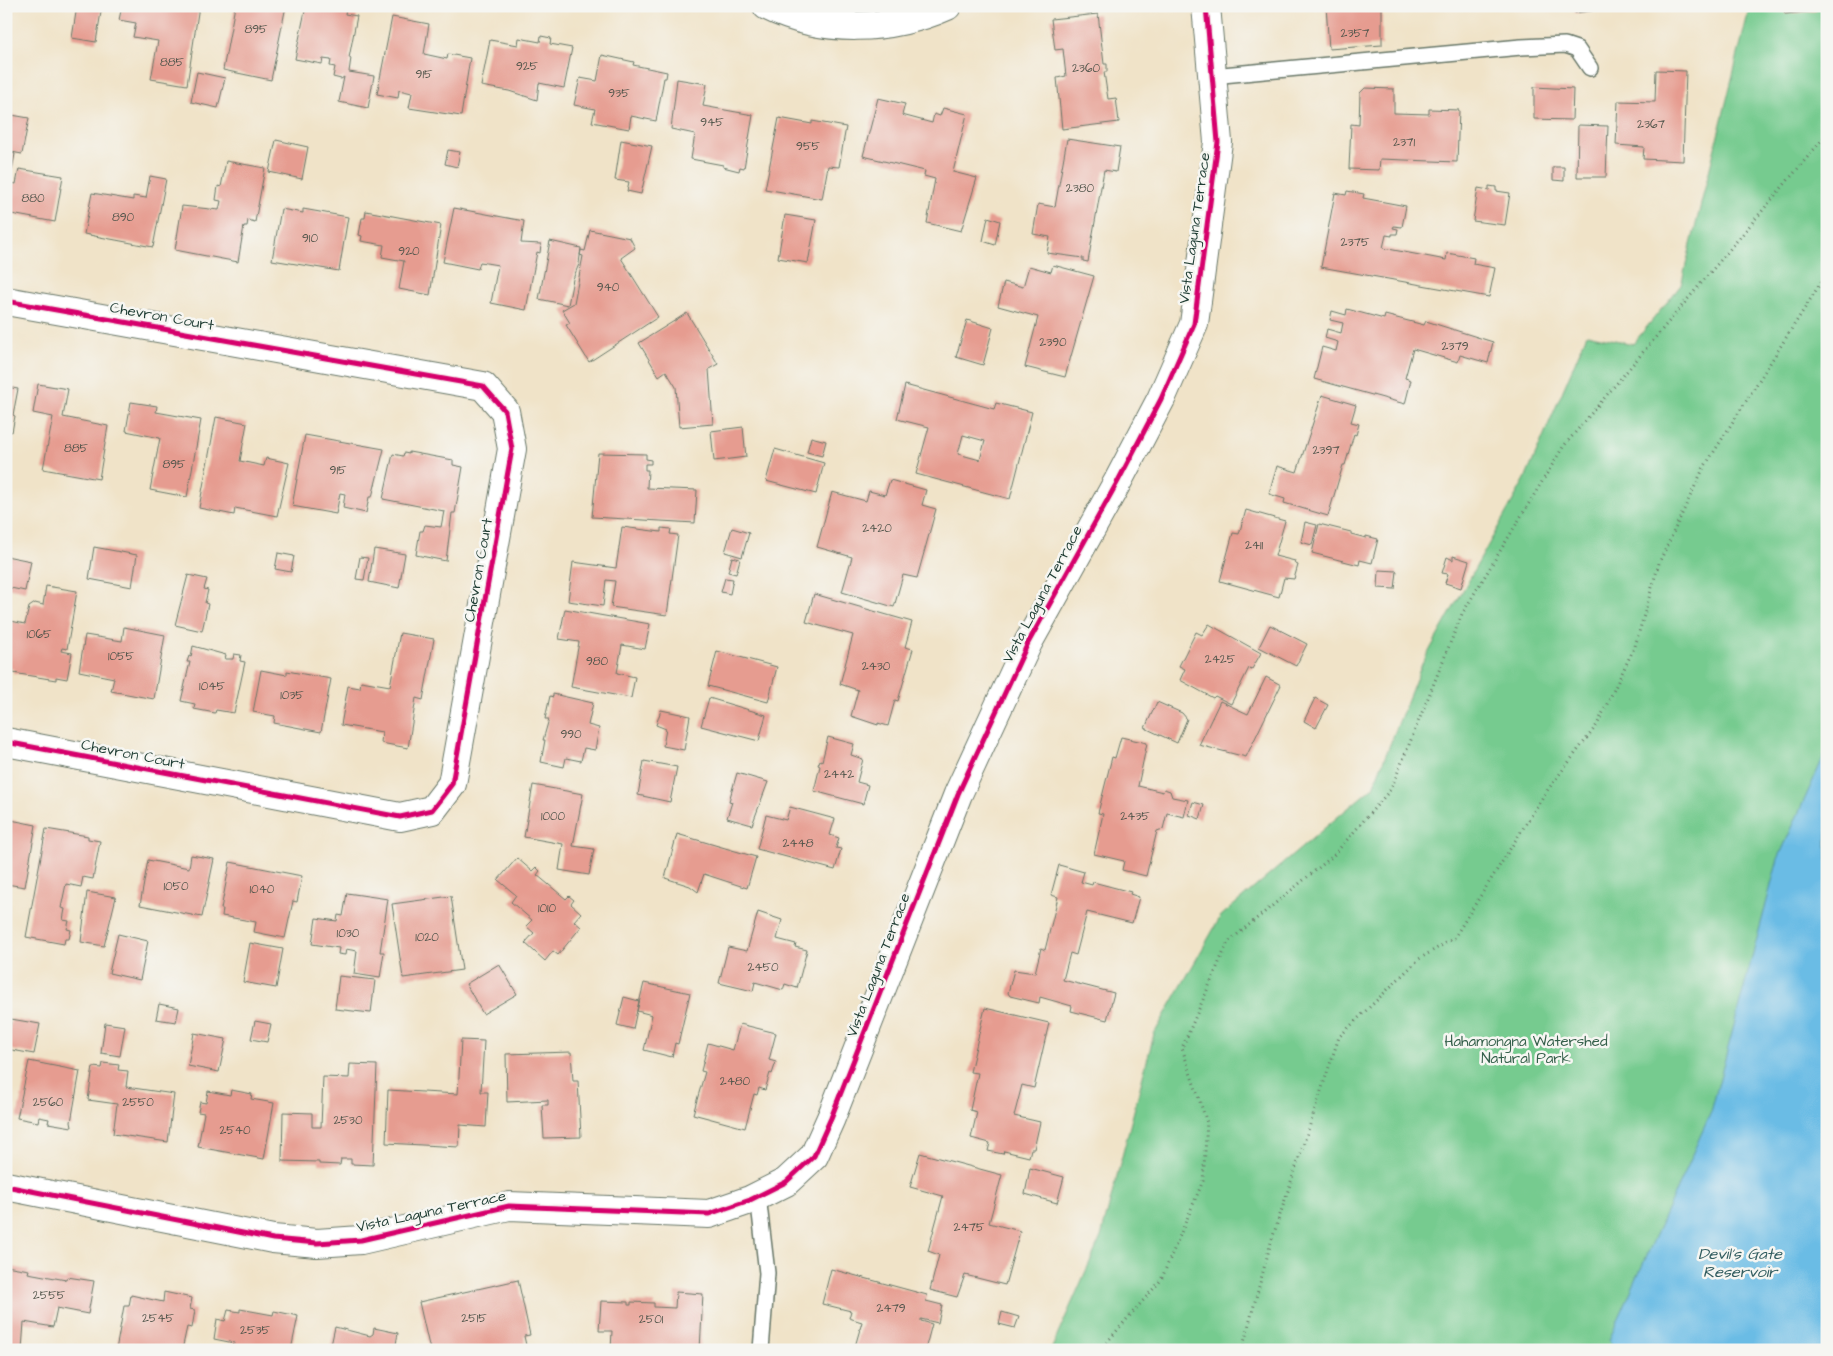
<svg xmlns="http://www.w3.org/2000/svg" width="1833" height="1356" font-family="'Architects Daughter',sans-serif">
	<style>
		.green { fill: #76cb8f; stroke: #4a8462 }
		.water { fill: #6abce5; stroke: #447c8c }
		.building { fill: #e69c90; fill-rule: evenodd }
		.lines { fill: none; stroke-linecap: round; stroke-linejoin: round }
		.lane-casing { stroke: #687768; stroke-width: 18 }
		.street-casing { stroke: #687768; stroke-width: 30 }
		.path { stroke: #687768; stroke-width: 3; stroke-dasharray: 1 4; stroke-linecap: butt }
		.lane { stroke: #fff; stroke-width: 15 }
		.street { stroke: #fff; stroke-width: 28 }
		.cycleway-casing { stroke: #f6f6f2; stroke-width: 8 }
		.cycleway { stroke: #d6006c; stroke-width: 5 }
		.labels { text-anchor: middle; stroke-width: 5; stroke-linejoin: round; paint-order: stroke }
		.number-label { font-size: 12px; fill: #51554b }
		.street-label { font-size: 15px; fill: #1f3d34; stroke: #f6f6f2 }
		.park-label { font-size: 15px; fill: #35604b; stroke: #f6f6f2 }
		.water-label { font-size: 16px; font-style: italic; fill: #325d60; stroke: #f6f6f2 }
	</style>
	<rect width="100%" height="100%" fill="#f6f6f2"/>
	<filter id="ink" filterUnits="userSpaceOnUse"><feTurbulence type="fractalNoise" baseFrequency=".02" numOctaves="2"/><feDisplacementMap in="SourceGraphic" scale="10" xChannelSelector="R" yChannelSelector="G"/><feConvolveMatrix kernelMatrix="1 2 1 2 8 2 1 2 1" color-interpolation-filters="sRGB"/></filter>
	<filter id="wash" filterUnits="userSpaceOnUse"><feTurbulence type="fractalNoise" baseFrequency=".0096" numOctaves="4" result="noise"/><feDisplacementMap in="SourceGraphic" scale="20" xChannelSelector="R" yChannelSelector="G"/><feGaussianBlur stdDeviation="1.12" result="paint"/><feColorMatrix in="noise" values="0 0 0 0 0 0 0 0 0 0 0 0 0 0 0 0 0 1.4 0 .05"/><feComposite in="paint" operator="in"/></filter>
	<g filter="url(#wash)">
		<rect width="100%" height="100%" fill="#f0e3c8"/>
		<path class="green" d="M1750 6H1827V1350H1051L1101 1237 1154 1034 1221 916 1373 787 1422 664 1526 477 1587 334 1633 344 1681 285Z"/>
		<path class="water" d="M1827 749V1350H1615L1609 1340 1711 1112 1778 859Z"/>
		<g id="blocks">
			<path class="building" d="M77 6H102L96 42 72 38Z
				M122 6H199L187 85 151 79 158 41 133 37 136 23 119 20Z
				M235 6H286L271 80 223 70Z
				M306 6 321 9 322 6 346 8 345 14 357 16 349 58H351L349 72 374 76 368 108 339 102 344 77 341 79 333 77 335 67 330 66 331 60 323 59 322 64 295 59Z
				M1326 6H1382V45L1329 49Z
				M1574 6H1596L1597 10 1575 13Z
				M1784 6H1816V11L1785 14Z
				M1098 14 1104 64H1107V72H1104L1108 99 1116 98 1119 122 1062 129 1057 78 1066 76 1063 49 1055 50 1051 19Z
				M392 17 429 24 424 54 447 59 448 54 470 58 461 116 409 108 412 93 399 90 398 98 377 94Z
				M541 36 551 38 550 44 572 48 564 88 539 83 537 100 509 91 481 86 490 40 518 45 519 38 540 42Z
				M602 55 634 62 633 65 667 72 666 78H664L656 121 631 116 629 129 592 122 595 109 574 105 580 78 597 81Z
				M1656 70 1686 71 1683 161 1643 159 1644 147 1616 145 1618 101 1655 102Z
				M197 72 225 78 218 108 191 102Z
				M677 79 707 84 703 106 753 115 744 168 740 167 739 171 723 167V165L691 159 695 134 671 129Z
				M1534 87 1573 89 1572 120 1534 119Z
				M1365 88 1394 89V113L1429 114V109L1459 110 1457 162 1380 159 1379 170 1349 169 1351 124 1359 125 1360 93Z
				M878 98 905 104 902 115 932 123 934 114 940 116 943 108 967 114 953 172 977 178 961 231 927 223 935 179 924 176 925 171 863 156Z
				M6 114 29 118 22 154 6 151Z
				M779 118 812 124V121L846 127 839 167 828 166 822 199 765 189Z
				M1578 125 1608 126 1606 177H1577Z
				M1067 139 1120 147 1116 172 1104 170 1088 262 1083 261V258L1047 253 1050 237 1033 234 1038 204 1055 207Z
				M276 140 308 147 302 179 269 172Z
				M621 140 652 146 641 194 627 191 629 182 615 180Z
				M448 150 460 152 457 167 445 164Z
				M6 152 15 154 12 170 6 169Z
				M226 161 265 168 255 222 248 220 247 226H244L238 262 175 250 182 206 219 210 221 201 216 200 218 186 221 187Z
				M1553 167H1564V181L1553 180Z
				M19 169 63 176 55 222 6 213V182L16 184Z
				M150 176 166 179 153 247 84 234 92 193 133 200V196L146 198Z
				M1489 186 1496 187V191L1510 193 1505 225 1473 221 1478 188 1489 190Z
				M1347 191 1364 194 1363 198 1406 206 1402 227 1394 226 1393 228 1398 229 1397 234H1392V236L1386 235 1383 248 1446 260 1447 253 1474 258 1473 264 1495 268 1489 297 1321 267 1335 193 1346 195Z
				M454 208 524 221 521 243 541 244 540 253 537 252 526 310 491 303 498 265 480 262 478 269 443 262Z
				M281 209 303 213V209L348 217 339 271 272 260Z
				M366 211 441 225 430 295 399 289 404 261 382 257 384 245 361 241 362 236 359 235 362 218H365Z
				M785 215 816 220 808 263 778 258Z
				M988 217 1000 221 995 245 983 241Z
				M590 230 630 238 635 248 621 258 658 317 589 362 566 325 570 323 562 310 574 303 583 256 580 255 581 250 585 251Z
				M550 241 581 248 579 264 573 279 568 305 539 299Z
				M1053 265 1094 276 1065 377 1025 367 1038 317 998 306 1004 282 1023 287 1029 266 1051 272Z
				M1347 309 1384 319 1385 315 1424 325 1426 321 1493 342 1488 363 1460 355 1458 362 1413 349 1405 378 1411 380 1405 404 1314 379 1322 347 1336 351 1338 342 1325 338 1327 329 1341 333 1343 323 1330 320 1332 311 1346 315Z
				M687 313 718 364 709 369 713 424 679 427 676 387 666 371 659 376 639 343Z
				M967 320 993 328 983 365 956 357Z
				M38 384 68 389 63 417 108 426 99 479 43 469 53 417 33 413Z
				M905 385 994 409 996 403 1032 412 1010 499 916 474 929 427 897 419ZM963 435 985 441 980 460 958 454Z
				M6 387 18 389 13 415 15 416 12 432 6 430Z
				M1322 395 1356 405 1351 422 1359 424 1356 435 1354 434 1345 465H1343L1328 516 1284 503 1285 499 1269 494 1277 466 1297 472Z
				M131 402 157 406 156 412 201 420 187 497 150 490 160 438 126 431Z
				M216 417 247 423 240 461 264 466 266 458 289 463 277 516 235 508 234 515 199 508Z
				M743 427 746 457 714 461 711 431Z
				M305 435 384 449 372 497H369L366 513 343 508 345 494 340 493 336 514 292 506Z
				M811 437 826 441 822 456 807 452Z
				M775 449 824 463 816 494 766 481Z
				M409 452 453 460V465L463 467 455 513H452L446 561 416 555 420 531H423L425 525 441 527 444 511 383 499 393 454 403 456 404 453 409 454Z
				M598 453 646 454V459L651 460V464H645V470H648L647 488 697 490 695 523 592 517Z
				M890 480 926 490 922 505 936 509 917 578 903 575 894 607 842 592 852 557 817 547 832 492 866 501 869 491 885 495Z
				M1246 510 1285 521 1275 556 1295 561 1294 563 1298 565 1294 579 1284 578 1279 597 1220 581 1233 533 1239 534Z
				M1305 522 1317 525 1312 545 1301 542Z
				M1319 524 1351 532V534L1366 538V536L1378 539 1372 563 1360 560 1359 565 1312 553Z
				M622 527 661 532V528L671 529 670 534 678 535 667 615 611 607 615 581 606 580 603 606 568 601 573 562 616 568Z
				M732 528 749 533 742 557 725 552Z
				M94 547 137 555 132 587 89 579Z
				M374 549 405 554 399 588 369 582Z
				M278 553 294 556 291 572 275 569Z
				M6 556 31 561 25 591 6 587Z
				M1453 556 1469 561 1461 588 1445 583 1448 574 1442 573 1447 557 1453 560Z
				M360 557 368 558 364 580 356 579Z
				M732 557 740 559 736 574 728 572Z
				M1379 570 1397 571 1395 589 1378 588Z
				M188 575 207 579 204 589 208 590 205 603 208 604 202 631 175 625Z
				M725 578 733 579 730 594 721 592Z
				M46 586 77 591 67 649 62 648 61 651 72 653 67 679 56 677V680L13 673V669L6 668V644L11 621 25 624 29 607 35 603 43 605Z
				M814 594 912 622 905 647 913 649 898 701 895 700 888 726 878 723V725L851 716 858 690 840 684 853 635 806 622Z
				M565 609 650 624 645 649 622 645 617 673 635 677 631 698 571 687 579 642 559 639Z
				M1209 624 1261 653 1252 669 1249 668 1231 704 1215 696 1213 698 1180 680 1185 669 1179 666 1196 632 1202 635Z
				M1270 625 1307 644 1296 666 1259 647Z
				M124 627 165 635 154 699 111 691 114 678 79 671 85 635 122 641Z
				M400 633 434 639 423 700 416 698 408 748 381 743 382 732 341 725 348 686 360 688 361 681 390 686Z
				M193 646 226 655 225 659H233L234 654 241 655 240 661 245 662 234 713 216 710 215 713 194 709 195 704 181 701 190 662H187L189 656 191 657Z
				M717 651 777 667 768 702 708 686Z
				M261 670 287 675V671L331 679 321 732 274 723 275 716 253 712Z
				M1266 677 1281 685 1246 757 1199 745 1220 701 1248 714Z
				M553 694 593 703 588 725 599 728 595 750 584 748 581 761 566 758 564 767 541 762 545 740H543L549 719H545L550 696 553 697Z
				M709 698 766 715 759 741 701 726Z
				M1315 698 1328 705 1316 728 1304 721Z
				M1157 702 1182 713 1187 719 1177 743 1145 728Z
				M661 710 690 716 684 750 663 746 666 729 656 725Z
				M828 737 854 744 851 755 863 759 857 782 868 785 863 804 814 791 820 766 818 765 820 760 822 761Z
				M1121 737 1147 743 1138 786 1163 792 1164 789 1170 791 1172 797 1188 800 1184 817 1167 813 1163 829 1157 831 1146 876 1122 870 1124 861 1094 854 1103 814 1098 813 1112 757 1115 758Z
				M644 761 677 767 670 802 638 795Z
				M737 773 768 782 752 825 727 818 732 802 729 801Z
				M533 785 583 794 573 846 594 849 589 875 559 870 563 844 524 837Z
				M1193 802 1204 805 1200 819 1189 815Z
				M790 807 835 819 830 835 839 838 836 848 841 849 835 870 757 849 766 815 786 820Z
				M6 819 36 825 25 887 6 884Z
				M46 829 88 836V839L100 841 93 879 83 877 81 887 66 884 61 908 65 909 63 920 69 921 67 929 71 930 69 939H65L64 944 26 937Z
				M677 834 756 857 747 888 704 874 698 892 690 886 665 878Z
				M191 855 214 859 202 917 140 905 148 860 189 868Z
				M517 858 532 871 536 867 540 871 537 875 566 899 569 896 574 900 571 904 581 913 574 921 581 927 558 955 553 951 545 961 525 943 534 933 526 926 532 920 511 902 516 895 498 880Z
				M230 862 302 876 297 902 293 901 285 938 254 932 256 922 222 916 223 909H221Z
				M1059 865 1084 872 1081 882 1092 885 1093 882 1131 892 1130 894 1139 897 1132 923 1087 912 1076 955 1070 953 1063 980 1114 993 1107 1020 1071 1011 1072 1006 1040 997 1039 1003 1010 996 1008 993 1014 970 1035 973 1041 948 1045 950 1058 897 1051 895Z
				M87 892 116 897 104 946 81 942Z
				M347 893 388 899 380 952H384L380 978 354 974 357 951 346 949 345 955 338 954 339 948 312 944 316 918 337 921 338 915 343 916Z
				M451 896 462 970 403 978 392 904Z
				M758 912 782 920 777 939 796 944 795 947 807 950 797 988 785 984 783 990 755 982 753 991 719 983 728 947 747 951Z
				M118 934 148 941 140 980 109 973Z
				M250 943 283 949 276 988 243 982Z
				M499 964 517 994 483 1014 466 984Z
				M339 976 375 980 371 1013 335 1009Z
				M644 983 690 993 678 1044 675 1043 672 1057 644 1050 652 1015 637 1011Z
				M624 997 639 1001 633 1029 617 1025Z
				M159 1004 179 1008 176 1022 156 1019Z
				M985 1008 1049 1023 1034 1088 1022 1085 1014 1116 1040 1122 1034 1149H1031L1029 1157 1004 1151 1003 1154 988 1151 990 1143 971 1138 977 1112 970 1110 978 1073 970 1072Z
				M11 1019 40 1024 34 1054 6 1049Z
				M255 1021 271 1024 267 1042 251 1039Z
				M105 1023 125 1026 120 1056 101 1053Z
				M740 1024 776 1033 769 1060 776 1062 772 1074 770 1073 765 1090 759 1088 757 1095 754 1094 745 1128 693 1114 705 1072 701 1071 708 1043 733 1050Z
				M194 1033 226 1039 219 1072 188 1066Z
				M461 1040 484 1041 481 1092H488L486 1127 460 1125 459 1147 386 1143 388 1090 458 1094Z
				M571 1052 573 1081H578L581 1137 544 1138 542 1105H548V1100L507 1102 506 1054Z
				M29 1061 80 1071 71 1122 72 1127 48 1123 49 1119 39 1117 38 1122 17 1118Z
				M103 1063 119 1065 118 1070 128 1071 126 1087 174 1094 168 1142 113 1134 117 1104 88 1100 93 1067 102 1068Z
				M350 1064 377 1065 373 1165 351 1164V1159H341L340 1165 319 1164V1162L282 1161 283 1112 312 1113V1127H321L323 1077 349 1078Z
				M231 1090 252 1094 251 1099 274 1103 264 1159 198 1147 204 1113 198 1112 200 1102 206 1103 208 1091 230 1095Z
				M920 1153 1002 1175 989 1223 1020 1231 1005 1285 965 1275 957 1297 930 1290 939 1255 928 1251 943 1196 910 1187Z
				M1030 1168 1064 1177 1057 1203 1025 1194Z
				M6 1266 29 1270 28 1273 66 1280 67 1277 94 1281 88 1314 57 1308 53 1327 24 1322 22 1350H6Z
				M831 1269 927 1295 926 1301 942 1305 938 1323 921 1319V1321L932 1324 925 1350H854L862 1322 849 1318 851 1311 822 1304Z
				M518 1280 530 1335 524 1336 527 1350H430L419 1302Z
				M164 1292 192 1298 190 1309 195 1310 192 1328 187 1327 182 1350H116L124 1306H129L131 1295 163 1302Z
				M676 1292 703 1294 700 1350H611L612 1331H599L601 1301 628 1302V1305H631V1302L654 1303V1307L675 1308Z
				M240 1309 273 1315 274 1311 298 1316 291 1350H249L233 1347 234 1343 214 1339 217 1319 225 1321 228 1310 240 1312Z
				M1002 1312 1019 1317 1015 1328 999 1324Z
				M335 1327 370 1336 373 1334 374 1328 398 1333 395 1350H330Z"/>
		</g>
	</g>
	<g filter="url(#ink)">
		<use href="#blocks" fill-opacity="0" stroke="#687768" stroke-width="1"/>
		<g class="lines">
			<g class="lane-casing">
				<path id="lane" d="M1212 76 1521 47 1565 45 1577 49 1590 68
					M758 1196 767 1273 761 1350"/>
			</g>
			<g class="street-casing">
				<path id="street" d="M767 6C823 34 891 31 947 6
					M6 301 483 386 505 411 512 449 452 784 432 810 400 817 6 742
					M6 1186 273 1239 317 1243 361 1240 509 1206 709 1214 750 1200 786 1182 814 1156 831 1118 958 794 1028 643 1118 481 1161 399 1194 324 1218 142 1206 6"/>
			</g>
			<path class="path" d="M1100 1350 1161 1280 1203 1181 1207 1123 1182 1048 1228 942 1333 856 1391 789 1462 614 1563 447 1827 134
				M1242 1350 1271 1242 1339 1037 1419 959 1454 938 1546 792 1597 725 1635 646 1659 563 1703 469 1827 273"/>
			<use href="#lane" class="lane"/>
			<use href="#street" class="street"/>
			<g class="cycleway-casing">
				<path id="cycleway" d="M6 301 483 386 505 411 512 449 452 784 432 810 400 817 6 742
					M6 1186 273 1239 317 1243 361 1240 509 1206 709 1214 750 1200 786 1182 814 1156 831 1118 958 794 1028 643 1118 481 1161 399 1194 324 1218 142 1206 6"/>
			</g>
			<use href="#cycleway" class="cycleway"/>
		</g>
	</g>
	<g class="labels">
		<g class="number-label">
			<text x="256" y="33">895</text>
			<text x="1355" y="37">2357</text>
			<text x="172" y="66">885</text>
			<text x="527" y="70">925</text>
			<text x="1086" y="72">2360</text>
			<text x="424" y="78">915</text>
			<text x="619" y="97">935</text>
			<text x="712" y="126">945</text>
			<text x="1651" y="128">2367</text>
			<text x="1404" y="146">2371</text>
			<text x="808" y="150">955</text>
			<text x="1080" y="192">2380</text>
			<text x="33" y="202">880</text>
			<text x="123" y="221">890</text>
			<text x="310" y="242">910</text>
			<text x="1355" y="246">2375</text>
			<text x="409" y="255">920</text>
			<text x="608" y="291">940</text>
			<text x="1053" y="346">2390</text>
			<text x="1455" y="350">2379</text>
			<text x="76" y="452">885</text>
			<text x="1326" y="454">2397</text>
			<text x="174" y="468">895</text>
			<text x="338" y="474">915</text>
			<text x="877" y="532">2420</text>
			<text x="1254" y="549">2411</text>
			<text x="39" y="638">1065</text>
			<text x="121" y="660">1055</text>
			<text x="1220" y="663">2425</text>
			<text x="597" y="665">980</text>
			<text x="876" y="670">2430</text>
			<text x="212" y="690">1045</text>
			<text x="292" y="699">1035</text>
			<text x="571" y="738">990</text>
			<text x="839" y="778">2442</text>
			<text x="553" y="820">1000</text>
			<text x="1135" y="820">2435</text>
			<text x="798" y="847">2448</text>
			<text x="176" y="890">1050</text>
			<text x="262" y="893">1040</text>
			<text x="547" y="912">1010</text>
			<text x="348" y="937">1030</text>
			<text x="427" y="941">1020</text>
			<text x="763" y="971">2450</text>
			<text x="735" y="1085">2480</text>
			<text x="48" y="1106">2560</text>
			<text x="138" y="1106">2550</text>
			<text x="348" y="1124">2530</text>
			<text x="235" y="1134">2540</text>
			<text x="969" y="1231">2475</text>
			<text x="49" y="1299">2555</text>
			<text x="891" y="1312">2479</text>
			<text x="158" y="1322">2545</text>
			<text x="474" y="1322">2515</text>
			<text x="651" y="1323">2501</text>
			<text x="255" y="1334">2535</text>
		</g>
		<g class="street-label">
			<text transform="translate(1194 228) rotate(-82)" y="5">Vista Laguna Terrace</text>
			<text transform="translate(162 316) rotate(10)" y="5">Chevron Court</text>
			<text transform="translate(478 570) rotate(-80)" y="5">Chevron Court</text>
			<text transform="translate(1042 594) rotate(-62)" y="5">Vista Laguna Terrace</text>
			<text transform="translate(133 754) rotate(11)" y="5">Chevron Court</text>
			<text transform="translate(878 965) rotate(-69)" y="5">Vista Laguna Terrace</text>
			<text transform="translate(431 1211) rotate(-12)" y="5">Vista Laguna Terrace</text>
		</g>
		<g class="park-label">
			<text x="1526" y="1046">Hahamongna Watershed<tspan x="1526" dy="17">Natural Park</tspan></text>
		</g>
		<g class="water-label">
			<text x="1740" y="1259">Devil's Gate<tspan x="1740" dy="18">Reservoir</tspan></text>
		</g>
	</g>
	<rect width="1833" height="1356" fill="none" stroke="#f6f6f2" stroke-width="25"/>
</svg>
